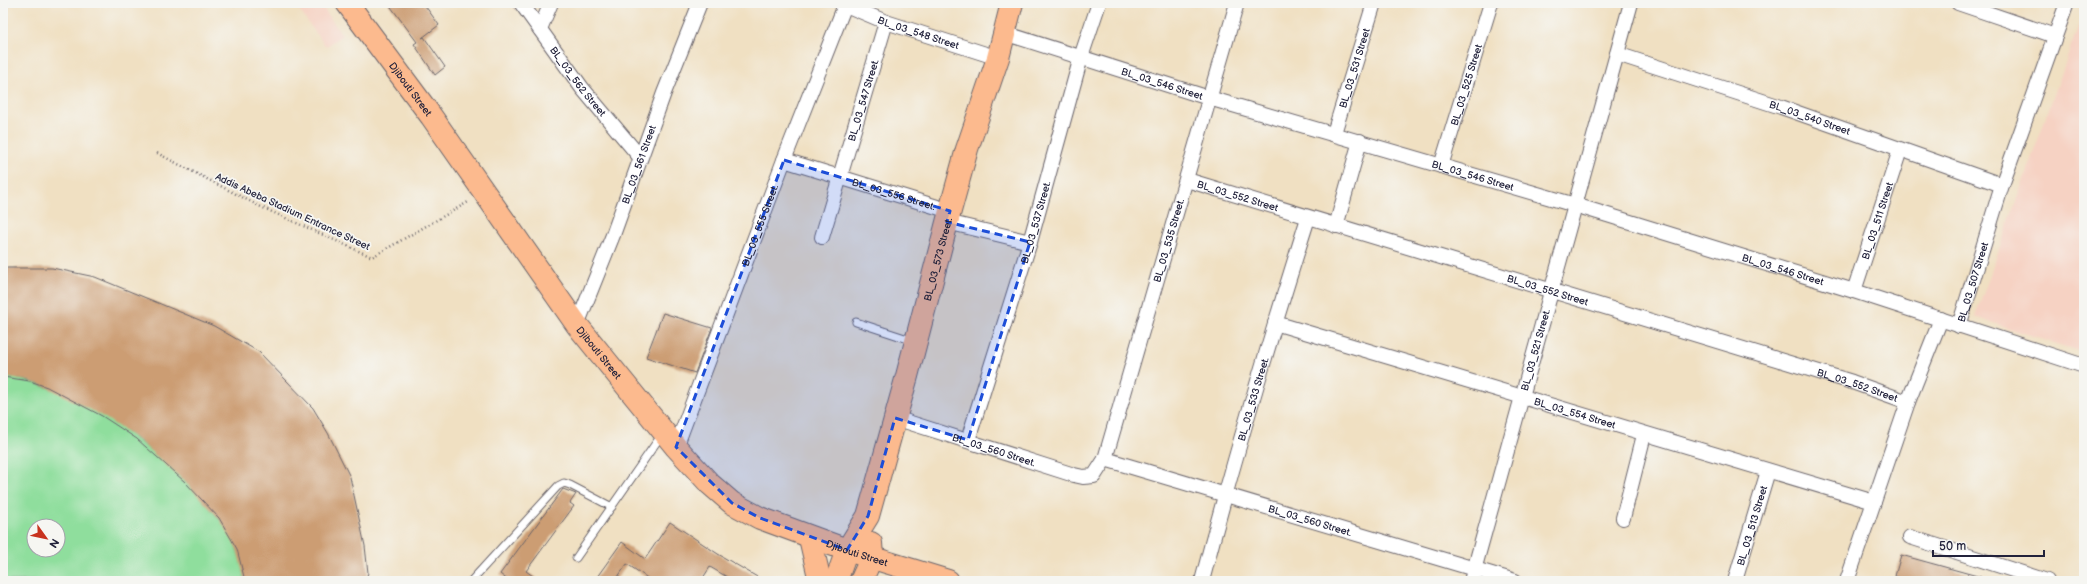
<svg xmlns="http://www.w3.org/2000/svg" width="2087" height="584" font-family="'Balsamiq Sans',sans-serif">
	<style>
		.built { fill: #f6d2c3 }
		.green { fill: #8fde9d; stroke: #58806c; fill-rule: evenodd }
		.building { fill: #cc9d73 }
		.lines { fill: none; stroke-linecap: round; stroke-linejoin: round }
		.service-casing { stroke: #6a646a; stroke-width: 9 }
		.minor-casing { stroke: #6a646a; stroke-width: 16 }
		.primary-casing { stroke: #6a646a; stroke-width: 24 }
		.path { stroke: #6a646a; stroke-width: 2.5; stroke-dasharray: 1 3; stroke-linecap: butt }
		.service { stroke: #fff; stroke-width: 7 }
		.minor { stroke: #fff; stroke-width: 14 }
		.primary { stroke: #fcba8e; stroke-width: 22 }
		.marked { fill: #1d4ed8; fill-opacity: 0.2; stroke: #1d4ed8; stroke-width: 3; stroke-dasharray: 8 5; stroke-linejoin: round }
		.labels { text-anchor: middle; stroke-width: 3.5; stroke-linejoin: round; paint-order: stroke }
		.street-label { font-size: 10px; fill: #22223b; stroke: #f6f6f2 }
	</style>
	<rect width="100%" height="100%" fill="#f6f6f2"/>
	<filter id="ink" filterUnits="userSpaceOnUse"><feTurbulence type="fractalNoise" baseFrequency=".025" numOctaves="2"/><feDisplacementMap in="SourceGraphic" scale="8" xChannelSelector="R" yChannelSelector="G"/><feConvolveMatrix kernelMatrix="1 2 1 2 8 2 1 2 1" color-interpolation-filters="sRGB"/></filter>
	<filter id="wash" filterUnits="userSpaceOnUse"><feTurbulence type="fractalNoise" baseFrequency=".012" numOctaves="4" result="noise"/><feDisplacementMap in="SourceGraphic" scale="16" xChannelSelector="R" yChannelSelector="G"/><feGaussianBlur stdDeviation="0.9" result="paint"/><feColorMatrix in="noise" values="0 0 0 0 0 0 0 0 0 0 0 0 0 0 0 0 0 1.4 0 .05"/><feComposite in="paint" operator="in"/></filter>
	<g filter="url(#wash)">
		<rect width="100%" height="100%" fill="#f0e0c2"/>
		<path class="built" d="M294 3H320L342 35 326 47Z
			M2084 10V353L1975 317Z"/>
		<path class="green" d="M3 377C71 382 152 446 198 495 209 507 220 518 229 532 238 547 242 564 245 581H3ZM34 526H58V550H34Z"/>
		<g id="blocks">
			<path class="building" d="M388 3H423L439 25 422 38 424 37 445 67 435 75 414 44 417 42Z
				M3 268H52L95 277 214 326 259 352 313 408 328 433 350 477 365 546 368 573 365 581H245L237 549 219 518 185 482 137 439 102 416 47 387 30 381 3 377Z
				M663 313 712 328 695 373 646 357Z
				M563 489 576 494 570 503 574 506 526 571 540 581H509L500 574Z
				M670 522 718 554 764 581H734L710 567 701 581H652L627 564 615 581H594L622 542 645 559Z
				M1901 555 1981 577V581H1910L1895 576Z"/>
		</g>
	</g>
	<g filter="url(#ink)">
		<use href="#blocks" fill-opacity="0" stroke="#6a646a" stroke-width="1"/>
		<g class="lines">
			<g class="service-casing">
				<path id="service" d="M856 322 914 341
					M576 558 658 440
					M471 581 558 486 564 483 570 485 612 507"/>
			</g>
			<g class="minor-casing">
				<g id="minor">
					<path id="s1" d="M521 3 582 88 640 157"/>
					<path id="s2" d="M841 3 886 22 998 58"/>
					<path d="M1958 3 2055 36"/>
					<path d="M540 29 551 3"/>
					<path id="s3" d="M1004 33 1209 98 1575 205 1854 291 2084 366"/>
					<path id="s4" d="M1617 54 1781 107 2002 185"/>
					<path id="s5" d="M1334 133 1374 3"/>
					<path id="s6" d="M784 160 950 211"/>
					<path id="s7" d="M1441 166 1491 3"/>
					<path id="s8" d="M1187 180 1852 382 1908 402"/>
					<path d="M947 222 1030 242"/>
					<path d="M1336 226 1360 141"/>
					<path id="s9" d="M822 237 886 22"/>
					<path id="s10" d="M1854 291 1900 150"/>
					<path id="s11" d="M1275 323 1874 502"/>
					<path id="s12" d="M577 325 613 235 664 93 700 3"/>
					<path id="s13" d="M1959 326 2002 185 2067 3"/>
					<path id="s14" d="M895 418 1074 475 1083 477 1094 476 1105 459 1237 3"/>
					<path id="s15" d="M968 440 1030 242 1081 57 1099 3"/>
					<path id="s16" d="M676 447 784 160 845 5"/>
					<path id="s17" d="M1105 459 1515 581"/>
					<path d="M1623 518 1644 435"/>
					<path d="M1910 537 2047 581"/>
					<path id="s18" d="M1202 581C1234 459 1270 338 1308 218"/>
					<path id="s19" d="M1471 581 1631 3"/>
					<path id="s20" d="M1735 581 1768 471"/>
					<path d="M1847 581 1908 402 1941 319"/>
				</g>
			</g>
			<g class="primary-casing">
				<g id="primary">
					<path id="s21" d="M347 3 431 116 577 325 676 447 710 484 732 503 760 518 847 550 948 581"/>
					<path d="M810 538 820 581"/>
					<path id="s22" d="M836 581 847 550 868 516 907 376 950 211 967 149 998 58 1012 3"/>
					<path d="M861 581 872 557 871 543"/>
				</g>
			</g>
			<path class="path" d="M157 153 259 206 372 257 470 201"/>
			<use href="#service" class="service"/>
			<use href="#minor" class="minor"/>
			<use href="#primary" class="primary"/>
		</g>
	</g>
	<path class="marked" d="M784 160 950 211 947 222 1030 242 968 440 895 418 868 516 847 550 760 518 732 503 676 447Z"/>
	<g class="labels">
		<g class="street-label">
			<text dy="4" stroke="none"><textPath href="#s2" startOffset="83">BL_03_548 Street</textPath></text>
			<text dy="4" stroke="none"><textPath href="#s5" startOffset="68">BL_03_531 Street</textPath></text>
			<text dy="4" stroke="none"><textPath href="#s1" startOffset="97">BL_03_562 Street</textPath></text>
			<text dy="4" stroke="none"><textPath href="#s3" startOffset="166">BL_03_546 Street</textPath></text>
			<text dy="4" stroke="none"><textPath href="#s7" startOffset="85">BL_03_525 Street</textPath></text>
			<text dy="4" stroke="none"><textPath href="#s21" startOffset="107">Djibouti Street</textPath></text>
			<text dy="4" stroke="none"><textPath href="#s9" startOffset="143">BL_03_547 Street.</textPath></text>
			<text dy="4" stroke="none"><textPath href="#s4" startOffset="203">BL_03_540 Street</textPath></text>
			<text dy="4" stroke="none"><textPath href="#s12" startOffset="172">BL_03_561 Street</textPath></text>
			<text dy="4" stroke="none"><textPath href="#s3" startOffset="490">BL_03_546 Street</textPath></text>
			<text dy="4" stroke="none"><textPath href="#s6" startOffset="115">BL_03_556 Street.</textPath></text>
			<text dy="4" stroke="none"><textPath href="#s8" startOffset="53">BL_03_552 Street</textPath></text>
			<text transform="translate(293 211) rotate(25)" y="4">Addis Abeba Stadium Entrance Street</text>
			<text dy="4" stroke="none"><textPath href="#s10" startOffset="74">BL_03_511 Street</textPath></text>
			<text dy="4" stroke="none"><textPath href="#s15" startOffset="228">BL_03_537 Street.</textPath></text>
			<text dy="4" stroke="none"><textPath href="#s16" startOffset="237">BL_03_555 Street.</textPath></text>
			<text dy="4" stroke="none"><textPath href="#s14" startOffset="456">BL_03_535 Street.</textPath></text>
			<text dy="4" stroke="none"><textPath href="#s22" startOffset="339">BL_03_573 Street.</textPath></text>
			<text dy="4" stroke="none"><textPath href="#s3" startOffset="814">BL_03_546 Street</textPath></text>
			<text dy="4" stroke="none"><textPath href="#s13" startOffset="46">BL_03_507 Street</textPath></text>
			<text dy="4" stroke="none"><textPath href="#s8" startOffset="377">BL_03_552 Street</textPath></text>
			<text dy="4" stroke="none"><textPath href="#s19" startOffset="240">BL_03_521 Street.</textPath></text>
			<text dy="4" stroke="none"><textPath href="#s21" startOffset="431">Djibouti Street</textPath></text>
			<text dy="4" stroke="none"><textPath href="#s8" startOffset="701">BL_03_552 Street</textPath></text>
			<text dy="4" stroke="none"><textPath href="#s18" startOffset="189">BL_03_533 Street.</textPath></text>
			<text dy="4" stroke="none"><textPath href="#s11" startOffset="313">BL_03_554 Street</textPath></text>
			<text dy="4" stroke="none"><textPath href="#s14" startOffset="104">BL_03_560 Street.</textPath></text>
			<text dy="4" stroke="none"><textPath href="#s17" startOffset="214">BL_03_560 Street.</textPath></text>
			<text dy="4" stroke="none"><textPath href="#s20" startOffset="58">BL_03_513 Street</textPath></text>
			<text dy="4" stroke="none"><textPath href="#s21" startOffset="767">Djibouti Street</textPath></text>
		</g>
	</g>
	<rect width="2087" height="584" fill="none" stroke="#f6f6f2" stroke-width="16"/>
	<g transform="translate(46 538) rotate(123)"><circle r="19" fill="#f6f6f2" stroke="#a1a1a9"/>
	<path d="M0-3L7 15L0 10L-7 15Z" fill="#c8321e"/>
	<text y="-6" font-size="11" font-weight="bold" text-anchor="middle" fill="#22223b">N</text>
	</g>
	<path d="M1933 550v6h111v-6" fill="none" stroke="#22223b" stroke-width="2"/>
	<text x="1939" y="550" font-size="12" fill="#22223b" stroke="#f6f6f2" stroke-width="3" paint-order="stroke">50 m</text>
</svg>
